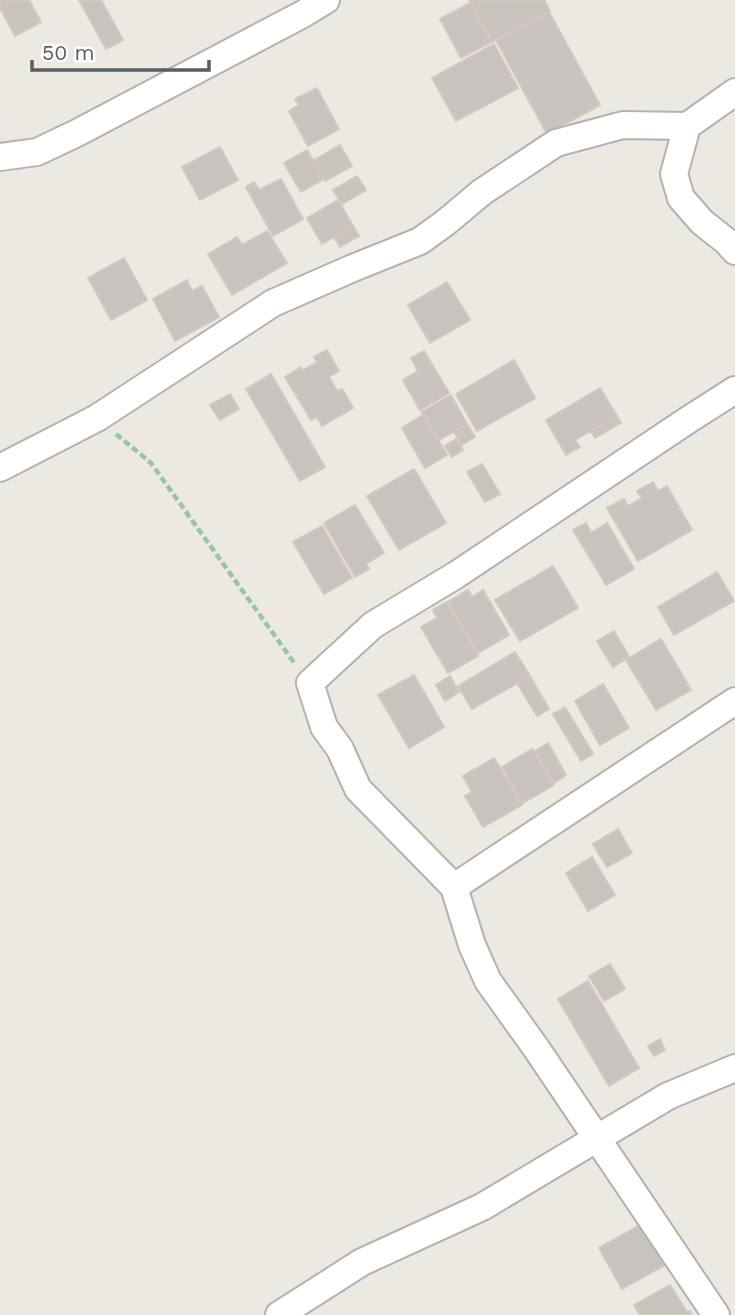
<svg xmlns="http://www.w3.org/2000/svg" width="735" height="1315" font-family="'Work Sans',sans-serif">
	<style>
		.building { fill: #c8c3bf; stroke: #d0c9c0; stroke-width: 2 }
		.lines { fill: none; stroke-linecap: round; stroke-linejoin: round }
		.minor-casing { stroke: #afb3b6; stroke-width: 30 }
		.path { stroke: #9ac5a0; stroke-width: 4.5; stroke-dasharray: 7 3.5; stroke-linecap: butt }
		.minor { stroke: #fff; stroke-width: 26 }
	</style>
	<rect width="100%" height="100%" fill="#ece8e2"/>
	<path class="building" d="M0 0H29L41 22 15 36 0 8Z
		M79 0H101L123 40 106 49Z
		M469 0H544L550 11 492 42Z
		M470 3 491 42 461 58 440 19Z
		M549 12 600 105 547 134 496 40Z
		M494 44 518 88 456 121 432 78Z
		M317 88 339 129 308 146 289 111 299 105 295 99Z
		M340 145 352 166 325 181 313 161Z
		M220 147 238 180 200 200 182 167Z
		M307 150 324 179 301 192 284 163Z
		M357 176 366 190 342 204 333 190Z
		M281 179 303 219 273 236 246 187 254 182 259 190Z
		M338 200 353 226 322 244 307 218Z
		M353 226 359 236 340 247 334 237Z
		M267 231 287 263 232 295 208 254 237 237 242 245Z
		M124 258 147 300 111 320 88 278Z
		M187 280 192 291 202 286 219 317 175 341 153 299Z
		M447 282 470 320 430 343 408 305Z
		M327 350 339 371 329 377 337 391 342 389 353 408 322 426 317 417 311 420 285 377 301 367 302 371 317 362 314 357Z
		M424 351 449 393 420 410 403 380 418 371 411 358Z
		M514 360 535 398 477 431 456 394Z
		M271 374 325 467 300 481 246 389Z
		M600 388 617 416 575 440 580 447 566 455 546 420Z
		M230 394 239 409 220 420 210 405Z
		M451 395 467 424 439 440 422 412Z
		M423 415 447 455 425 468 402 428Z
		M617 416 621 423 595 438 591 431Z
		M467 424 475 437 461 445 454 431Z
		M456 439 463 450 452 457 445 446Z
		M482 464 500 494 485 502 467 472Z
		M414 469 446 523 399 550 367 496Z
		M653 482 658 491 667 486 692 530 638 561 607 508 624 499 628 506 642 498 637 491Z
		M355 505 384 553 366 564 369 569 355 577 324 523Z
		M586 523 591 533 607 523 634 569 606 585 573 530Z
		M322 526 352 578 324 594 293 542Z
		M553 566 578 608 520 641 495 600Z
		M717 572 734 601 674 635 658 607Z
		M468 590 472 597 483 590 509 635 478 653 448 602Z
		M447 602 478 656 448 673 421 627 437 618 433 610Z
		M614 631 629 657 613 667 597 641Z
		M661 639 691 690 656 710 626 660Z
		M515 652 530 676 472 709 458 686Z
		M414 675 444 727 409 748 378 695Z
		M450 676 459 692 445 701 436 685Z
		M530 676 549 709 537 716 517 683Z
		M603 684 629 728 600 745 575 701Z
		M565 707 593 754 581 761 553 714Z
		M548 743 566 775 554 783 535 751Z
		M532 749 554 785 523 803 502 767Z
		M494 758 522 805 483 827 465 796 472 792 463 776Z
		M618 829 632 853 607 867 593 844Z
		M592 857 615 895 588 911 566 873Z
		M610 964 625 989 604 1001 589 976Z
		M588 981 639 1068 609 1086 558 999Z
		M660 1039 665 1050 654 1056 648 1046Z
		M642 1224 665 1265 622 1289 599 1248Z
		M670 1285 687 1312 690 1311 692 1315H640L634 1305Z"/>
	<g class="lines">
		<g class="minor-casing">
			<path id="minor" d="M735 92 687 126 674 174 681 198 702 222 726 241 735 251
				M0 157 37 152 77 133 303 14 326 0
				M0 468 97 418 273 303 353 268 420 241 445 223 482 192 556 143 623 125 687 126
				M454 887 735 701
				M279 1315 362 1262 482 1207 668 1096 735 1068
				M716 1315 536 1048 488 981 472 945 454 887 358 789 340 749 324 727 310 683 373 625 456 575 688 420 735 390"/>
		</g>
		<path class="path" d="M116 434 151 463 295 664"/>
		<use href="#minor" class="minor"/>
	</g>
	<path d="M32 60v10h177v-10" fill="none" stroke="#5a5e62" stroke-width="3.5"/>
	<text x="42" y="60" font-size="21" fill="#5a5e62" stroke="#ffffff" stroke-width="5" paint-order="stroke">50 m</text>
</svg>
